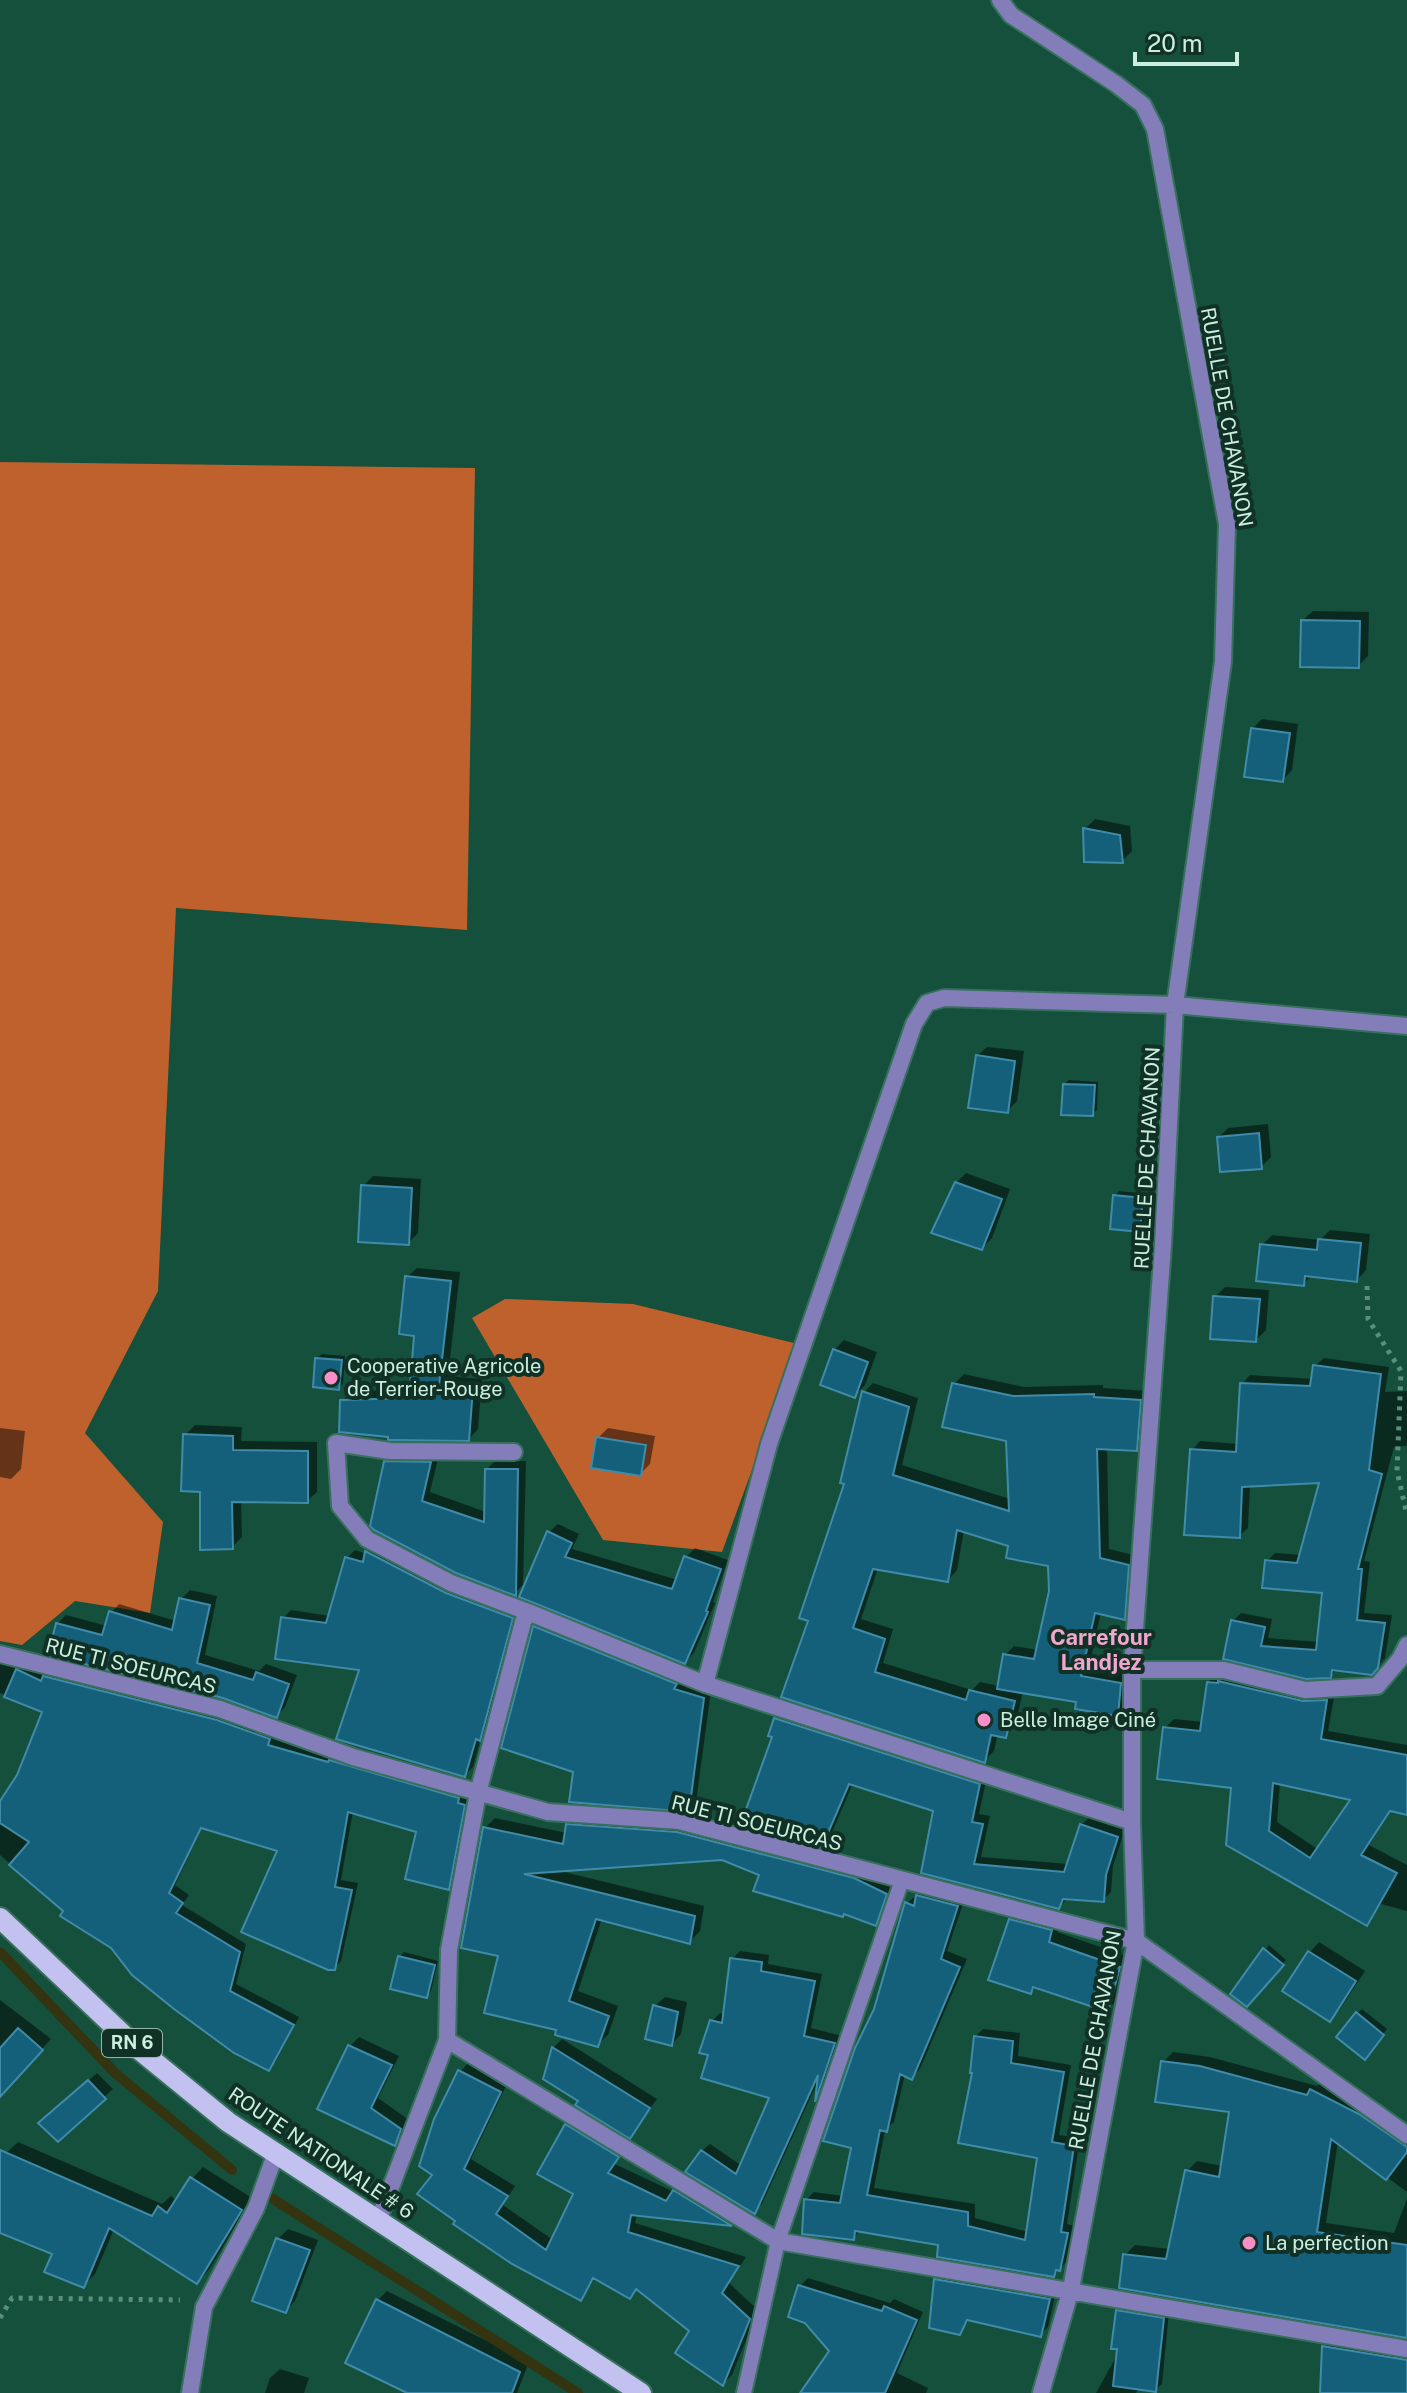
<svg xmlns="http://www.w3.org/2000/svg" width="1407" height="2393" font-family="'Public Sans',sans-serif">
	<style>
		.forest { fill: #be612d }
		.shadow { fill: #0007; fill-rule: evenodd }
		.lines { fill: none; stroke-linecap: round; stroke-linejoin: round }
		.stream { stroke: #353410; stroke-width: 10 }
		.building { fill: #14607b; stroke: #408ba9; stroke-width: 2; fill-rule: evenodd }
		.lane-casing { stroke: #38705d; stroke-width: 18 }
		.street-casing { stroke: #38705d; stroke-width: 20 }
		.primary-casing { stroke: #38705d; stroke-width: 24 }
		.path { stroke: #5b8e7b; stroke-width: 5; stroke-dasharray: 4 6; stroke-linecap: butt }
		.lane { stroke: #837eb9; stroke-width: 14 }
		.street { stroke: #837eb9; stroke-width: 16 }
		.primary { stroke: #c3c1f0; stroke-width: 20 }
		.poi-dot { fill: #f98fc9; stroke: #123126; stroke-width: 3 }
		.labels { text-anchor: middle; stroke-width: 8; stroke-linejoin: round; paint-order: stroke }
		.shield { fill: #123126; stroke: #93b6a8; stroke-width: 2 }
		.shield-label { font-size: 18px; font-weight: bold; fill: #caefdf }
		.street-label { font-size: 20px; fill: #caefdf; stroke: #123126 }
		.poi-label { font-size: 20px; fill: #caefdf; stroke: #123126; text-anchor: start }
		.neighbourhood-label { font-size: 22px; font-weight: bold; fill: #f1a6cd; stroke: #123126 }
	</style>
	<rect width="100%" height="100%" fill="#14503c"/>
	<path class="forest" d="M0 462 475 468 467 930 176 908 158 1291 85 1433 163 1522 150 1613 75 1601 22 1645 0 1641Z
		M505 1299 633 1304 798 1344 722 1552 603 1540 472 1318Z"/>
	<path class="shadow" d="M1313 611 1369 612 1368 656 1358 666 1303 620Z
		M1262 719 1298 724 1292 770 1283 780 1252 729Z
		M1095 819 1130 826 1132 851 1122 861 1085 829Z
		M987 1047 1024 1051 1017 1101 1007 1111 977 1056Z
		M1069 1080 1098 1082 1097 1110 1092 1114 1064 1084Z
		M1268 1124 1271 1157 1261 1167 1219 1137 1228 1128Z
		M966 1173 1010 1189 992 1238 982 1248 956 1183Z
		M373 1176 421 1179 418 1233 408 1243 363 1186Z
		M1119 1191 1147 1194 1144 1225 1140 1229 1115 1196Z
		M1330 1230 1370 1234 1366 1270 1357 1280 1313 1275 1303 1284 1262 1245 1272 1235 1320 1240Z
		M417 1268 460 1272 448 1376 482 1379 478 1429 469 1439 342 1401 352 1391 412 1390 416 1334 407 1277Z
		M1225 1287 1269 1290 1266 1330 1256 1340 1215 1297Z
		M844 1340 877 1352 865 1385 855 1395 834 1350Z
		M322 1354 345 1356 343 1384 338 1388 317 1358Z
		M1324 1358 1389 1367 1385 1392 1407 1391V1446L1394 1447 1364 1561 1370 1562 1364 1613 1392 1615 1385 1658 1371 1673 1337 1669 1330 1676 1225 1658 1233 1621 1241 1613 1272 1619 1268 1638 1319 1642 1324 1591 1267 1561 1275 1553 1302 1555 1321 1480 1250 1485 1248 1528 1239 1536 1192 1450 1200 1441 1238 1444 1242 1384 1250 1375 1314 1379 1315 1366Z
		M964 1374 1024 1387 1103 1385V1388L1149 1391 1146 1440 1136 1449 1107 1448 1109 1549 1137 1556 1134 1608 1124 1617 1101 1612 1089 1667 1130 1674 1127 1705 1117 1714 1079 1700 1023 1691 1015 1726 1005 1736 998 1734 994 1751 984 1761 784 1696 811 1620 846 1482 864 1392 873 1383 918 1398 902 1465 1010 1499 1007 1440 954 1384ZM964 1530 1011 1544 1050 1564 1051 1591 1038 1650 1014 1646 1005 1655 999 1686 980 1682 972 1690 883 1663 893 1629 861 1619 878 1568 948 1580 957 1570Z
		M195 1425 242 1427 241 1441 317 1442V1492L307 1501 241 1500 242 1537 232 1547 201 1490 185 1435Z
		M0 1428 25 1431 21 1469 11 1479 0 1477Z
		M608 1428 655 1436 650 1464 640 1474 598 1438Z
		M394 1453 439 1455 430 1492 486 1512 487 1469 495 1461H526L523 1585 515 1593 456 1571 385 1462Z
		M558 1524 579 1534 572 1549 678 1580 686 1557 695 1548 728 1560 713 1602 715 1603 694 1653 685 1662 522 1596 549 1532Z
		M375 1544 519 1610 488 1731 481 1737 473 1767 465 1775 362 1668 283 1618 291 1610 330 1616 347 1558 355 1550 367 1554Z
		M190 1590 217 1596 205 1655 259 1671 266 1664 297 1675 285 1707 277 1716 57 1624 66 1615 107 1626 111 1613 119 1604 176 1621 181 1599Z
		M543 1619 711 1691 696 1802 688 1810 575 1771 535 1627Z
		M0 1654 276 1731 274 1738 471 1798 456 1880 448 1888 418 1830 353 1811 341 1880 358 1883 341 1961 334 1968 279 1850 203 1826 175 1885 189 1895 182 1905 246 1944 236 1984 299 2017 276 2061 268 2069 65 1911 0 1855V1804L19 1776 45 1711 0 1693Z
		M1217 1674 1335 1692 1328 1731 1407 1745V1813L1392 1810 1369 1845 1407 1865V1911L1381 1904 1367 1923 1228 1844 1233 1786 1165 1728 1174 1719 1204 1722 1208 1682ZM1280 1782 1354 1799 1319 1850 1277 1822Z
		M784 1711 987 1776 979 1814 990 1816 981 1857 1069 1864 1081 1825 1090 1817 1125 1829 1113 1866 1111 1892 1103 1900 1067 1899 1059 1907 923 1872 936 1810 853 1783 830 1837 821 1845 775 1736 776 1719Z
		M578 1815 689 1822 896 1883 886 1913 875 1923 722 1858 560 1871 704 1906 700 1931 689 1942 602 1918 578 1991 618 2006 608 2035 597 2045 559 2028 500 1954 485 1828 495 1818 567 1833 568 1825Z
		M926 1888 965 1898 947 1951 967 1959 920 2069 912 2077 905 2074 894 2122 885 2130 874 2188 975 2204V2218L1028 2232 1039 2156 975 2071V2037L983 2029 1020 2033 1018 2056 1071 2065 1059 2135 1080 2138 1067 2224 1074 2226 1067 2261 1054 2275 940 2243 861 2230 853 2238 806 2200 814 2192 843 2196 876 2010 907 1903Z
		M1020 1910 1061 1921 1057 1932 1129 1957 1117 2000 1107 2010 1037 1986 1031 1992 1010 1920Z
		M1319 1942 1365 1971 1340 2009 1330 2019 1285 1990 1310 1952Z
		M1269 1945 1286 1960 1247 2004 1232 1994Z
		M740 1951 769 1955 768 1964 822 1974 811 2028 842 2036 822 2092 818 2097 819 2079 762 2204 754 2211 702 2151 710 2144 742 2166 772 2097 710 2054 712 2021 720 2013 725 2015 732 1959Z
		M404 1952 438 1961 431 1991 426 1996 400 1957Z
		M665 1997 687 2002 681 2034 672 2044 655 2006Z
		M0 2000 51 2039 14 2080 0 2086Z
		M1362 2009 1387 2029 1369 2053 1357 2013Z
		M359 2037 399 2056 378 2098 409 2120 403 2135 394 2143 320 2108 350 2046Z
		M562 2039 657 2099 630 2136 545 2078 553 2048Z
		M1173 2052 1210 2057 1317 2086 1322 2081 1407 2132V2192L1338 2141 1326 2223 1394 2233 1407 2199V2325L1125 2255 1135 2245 1170 2249 1187 2171 1197 2161 1222 2166 1231 2110 1163 2062Z
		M468 2063 508 2082 471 2159 515 2186 503 2205 553 2240 576 2193 566 2126 575 2117 626 2148 615 2164 674 2192 683 2183 739 2216 732 2224 637 2213 635 2223 746 2257 729 2283 758 2310 732 2375 723 2384 692 2331 638 2288 630 2296 596 2277 580 2299 457 2221 435 2174 460 2072Z
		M97 2073 113 2089 104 2097 50 2115Z
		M18 2142 162 2204 171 2196 177 2201 192 2179 203 2167 252 2198 209 2270 197 2282 114 2229 95 2274 83 2286 54 2253 0 2205V2159Z
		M288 2229 318 2240 295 2301 285 2311 278 2239Z
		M944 2272 1056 2291 1048 2327 1040 2335 970 2319 960 2332 936 2280Z
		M808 2278 890 2303 894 2299 923 2312 897 2373 928 2388 926 2393H802L832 2351 800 2286Z
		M387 2291 529 2362 517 2393H436L377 2301Z
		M1124 2305 1169 2312 1162 2384 1155 2390 1139 2388 1136 2393H1096L1121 2348 1118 2311Z
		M1334 2337 1398 2348 1380 2393H1322L1324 2346Z
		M280 2369 309 2378 304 2393H265L270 2378Z"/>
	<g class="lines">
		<path class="stream" d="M0 1952 115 2073 232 2170
			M273 2199 578 2393"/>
	</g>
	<path class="building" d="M1301 620 1360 621 1359 668 1300 667Z
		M1251 728 1290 733 1283 782 1244 777Z
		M1083 828 1120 835 1123 863 1084 862Z
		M976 1055 1015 1061 1008 1113 968 1108Z
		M1063 1084 1095 1085 1093 1116 1061 1115Z
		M1259 1133 1262 1169 1220 1172 1217 1137Z
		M955 1182 1002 1199 982 1250 931 1233Z
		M361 1185 412 1188 409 1245 358 1242Z
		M1113 1195 1143 1198 1140 1232 1110 1229Z
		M1318 1239 1361 1243 1357 1282 1305 1276 1304 1286 1256 1281 1260 1244 1317 1250Z
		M405 1276 451 1281 439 1386 473 1388 469 1441 391 1440H388V1437L339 1432 340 1400 409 1398 414 1336 399 1334Z
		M1213 1296 1260 1299 1256 1342 1210 1339Z
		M833 1349 868 1362 855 1398 820 1385Z
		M315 1358 342 1360 339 1390 313 1387Z
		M1313 1365 1381 1374 1369 1470 1382 1474 1358 1569H1362L1357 1620 1385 1623 1378 1668 1372 1675 1332 1670 1331 1678 1306 1679 1223 1659 1231 1620 1265 1627 1261 1646 1316 1650 1322 1593 1262 1588 1265 1560 1297 1563 1319 1483 1242 1487 1240 1538 1184 1535 1190 1449 1236 1452 1240 1383 1310 1386Z
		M952 1383 1013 1396 1094 1394V1397L1141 1400 1137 1451 1097 1449 1100 1558 1129 1565 1125 1620 1095 1613 1081 1676 1121 1683 1118 1716 1075 1709 1076 1702 997 1689 1003 1654 1034 1659 1049 1591 1048 1566 1006 1558 1008 1546 957 1530 948 1582 873 1569 853 1628 885 1639 875 1672 966 1700 969 1690 1015 1701 1006 1738 991 1735 985 1763 781 1697 808 1621 799 1618 844 1484 840 1483 862 1391 909 1407 893 1475 1009 1511 1006 1441 942 1427Z
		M183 1434 233 1436V1450L308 1451V1503L232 1502 233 1549 200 1550V1492L181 1491Z
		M596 1437 646 1445 641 1476 591 1468Z
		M384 1461 431 1462 422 1501 484 1522 485 1469H518L516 1596 456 1573 374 1530 370 1526Z
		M547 1531 572 1543 565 1557 672 1589 684 1556 721 1569 706 1611 708 1612 685 1664 519 1597Z
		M365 1551 446 1593 513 1618 480 1741 476 1739 465 1777 336 1739 359 1670 275 1659 281 1617 326 1623 345 1557 363 1562Z
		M179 1598 210 1605 197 1663 253 1680 256 1672 289 1684 277 1718 223 1698 48 1655 56 1623 102 1635 109 1611 172 1630Z
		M533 1626 677 1684 674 1689 704 1698 689 1812 569 1802 573 1772 501 1748Z
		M16 1669 41 1681 43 1676 217 1720 270 1739 268 1745 328 1762 329 1760 459 1798 458 1803 465 1805 449 1890 405 1879 416 1832 348 1812 335 1887 352 1890 335 1970H328L241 1932 277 1851 201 1828 169 1893 183 1903 176 1913 240 1952 230 1991 294 2025 269 2071 234 2053 174 2009 132 1975 111 1948 60 1916 63 1911 9 1865 29 1842 0 1823V1801L17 1775 42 1712 4 1697Z
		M1218 1681 1303 1701 1327 1700 1321 1739 1407 1755V1815L1390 1811 1361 1855 1397 1873 1367 1926 1226 1845 1231 1788 1157 1779 1163 1727 1200 1731 1207 1682 1218 1683ZM1273 1783 1350 1800 1310 1858 1269 1831Z
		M774 1718 980 1784 972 1822 983 1824 974 1864 1064 1872 1080 1824 1118 1837 1106 1875 1104 1902 1063 1899 1059 1909 921 1873 933 1811 849 1784 822 1847 740 1826 772 1737 768 1736Z
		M566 1824 677 1832 854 1878 887 1894 876 1926 844 1914 843 1917 753 1891 759 1875 722 1860 524 1874 695 1916 690 1944 596 1919 569 2001 609 2016 598 2047 555 2035 556 2030 484 2013 498 1956 461 1948 483 1827 563 1844Z
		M916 1895 958 1906 941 1959 960 1967 912 2080 900 2074 887 2132 880 2130 867 2195 968 2212V2226L1025 2240 1037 2158 958 2143 972 2073H970L974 2036 1013 2041 1011 2063 1064 2072 1052 2142 1074 2146 1061 2232 1068 2233 1060 2271 1056 2270 1054 2277 937 2257 938 2245 855 2231 854 2240 802 2234 804 2199 840 2203 851 2148 823 2141 855 2048 874 2009 905 1902 914 1906Z
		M1009 1919 1052 1930 1049 1942 1120 1967 1108 2012 1033 1987 1031 1994 988 1980Z
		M1263 1948 1284 1965 1247 2007 1230 1994Z
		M1308 1951 1356 1981 1330 2022 1282 1991Z
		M398 1956 435 1965 427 1998 390 1989Z
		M730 1958 762 1962 761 1971 815 1981 804 2036 835 2043 815 2102 818 2075 755 2214 685 2172 701 2150 736 2174 769 2098 701 2078 708 2055 699 2053 710 2020 722 2023Z
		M653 2005 678 2012 672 2046 645 2039Z
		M1356 2012 1384 2035 1365 2060 1336 2037Z
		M18 2028 43 2050 0 2097V2048Z
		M348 2045 392 2065 371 2108 401 2129 395 2146 317 2109Z
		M552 2047 650 2108 630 2139 575 2105 578 2101 543 2079Z
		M1161 2061 1200 2066 1307 2095 1310 2089 1359 2114 1407 2147V2152L1386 2180 1331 2139 1317 2232 1407 2245V2338L1119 2288 1123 2254 1166 2259 1185 2170 1219 2177 1229 2112 1155 2102Z
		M458 2070 501 2092 464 2169 508 2196 496 2214 546 2250 573 2194 537 2174 565 2124 619 2157 608 2173 666 2201 673 2190 732 2226 631 2215 628 2232 739 2266 722 2293 750 2319 723 2386 675 2353 689 2331 636 2289 630 2299 593 2278 581 2301 512 2264 453 2224 455 2221 417 2194 432 2175 419 2166 434 2119Z
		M88 2080 106 2099 58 2142 38 2123Z
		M0 2150 152 2216 158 2206 167 2213 190 2177 242 2210 197 2284 109 2228 84 2288 44 2272 52 2254 0 2233Z
		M276 2238 310 2250 286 2313 252 2301Z
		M934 2279 1050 2299 1041 2337 967 2320 960 2335 929 2328Z
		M798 2285 882 2311 884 2306 917 2320 885 2393H800L829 2351 805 2323 788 2317Z
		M376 2299 520 2372 512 2393H407L345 2363Z
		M1116 2310 1164 2318 1156 2392 1113 2386 1117 2349H1111Z
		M1322 2346 1407 2360V2393H1320Z"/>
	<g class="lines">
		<g class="lane-casing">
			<path id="lane" d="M744 2393 778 2241 902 1880"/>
		</g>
		<g class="street-casing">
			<path id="street" d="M1000 0 1011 15 1116 84 1143 105 1155 129 1227 524 1223 662 1175 1005 1163 1245 1132 1670V1822L1136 1941 1071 2289 1041 2393
				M514 1452 390 1451 336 1443 340 1506 367 1539 451 1583 528 1612
				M0 1654 220 1709 353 1757 548 1812 679 1821 1136 1941 1407 2135
				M1132 1670H1224L1305 1690 1377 1686 1400 1659 1407 1645
				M705 1684 769 1444 914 1024 927 1003 944 998 1175 1005 1407 1026
				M447 2040 778 2241 1407 2349
				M378 2221 447 2040 449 1950 478 1793 523 1622 528 1612 705 1684 1132 1822
				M190 2393 204 2307 256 2208 275 2155"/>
		</g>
		<g class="primary-casing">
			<path id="primary" d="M0 1918 136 2047 228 2122 641 2393"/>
		</g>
		<path class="path" d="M1367 1286 1368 1319 1401 1371 1397 1471 1407 1515
			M0 2318 12 2298 180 2300"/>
		<use href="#lane" class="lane"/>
		<use href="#street" class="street"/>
		<use href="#primary" class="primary"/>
	</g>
	<g class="poi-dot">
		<circle cx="331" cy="1378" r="8"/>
		<circle cx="984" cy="1720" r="8"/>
		<circle cx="1249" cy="2243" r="8"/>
	</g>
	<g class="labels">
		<rect class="shield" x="102" y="2029" width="60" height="28" rx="6"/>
		<g class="shield-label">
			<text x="132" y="2049">RN 6</text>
		</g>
		<g class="street-label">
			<text transform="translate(1227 417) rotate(80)" y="7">RUELLE DE CHAVANON</text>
			<text transform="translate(1147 1158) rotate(-87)" y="7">RUELLE DE CHAVANON</text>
			<text transform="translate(131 1666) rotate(14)" y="7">RUE TI SOEURCAS</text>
			<text transform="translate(757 1823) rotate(14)" y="7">RUE TI SOEURCAS</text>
			<text transform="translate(1095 2040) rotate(-80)" y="7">RUELLE DE CHAVANON</text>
			<text transform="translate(321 2153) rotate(34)" y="7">ROUTE NATIONALE # 6</text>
		</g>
		<g class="poi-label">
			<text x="347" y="1373">Cooperative Agricole<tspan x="347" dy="23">de Terrier-Rouge</tspan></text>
			<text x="1000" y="1727">Belle Image Ciné</text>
			<text x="1265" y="2250">La perfection</text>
		</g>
		<g class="neighbourhood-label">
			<text x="1101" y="1645">Carrefour<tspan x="1101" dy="25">Landjez</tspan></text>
		</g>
	</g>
	<path d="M1135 52v12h102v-12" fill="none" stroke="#caefdf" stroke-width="4"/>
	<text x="1147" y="52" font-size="24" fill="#caefdf" stroke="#123126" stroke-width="6" paint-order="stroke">20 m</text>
</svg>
